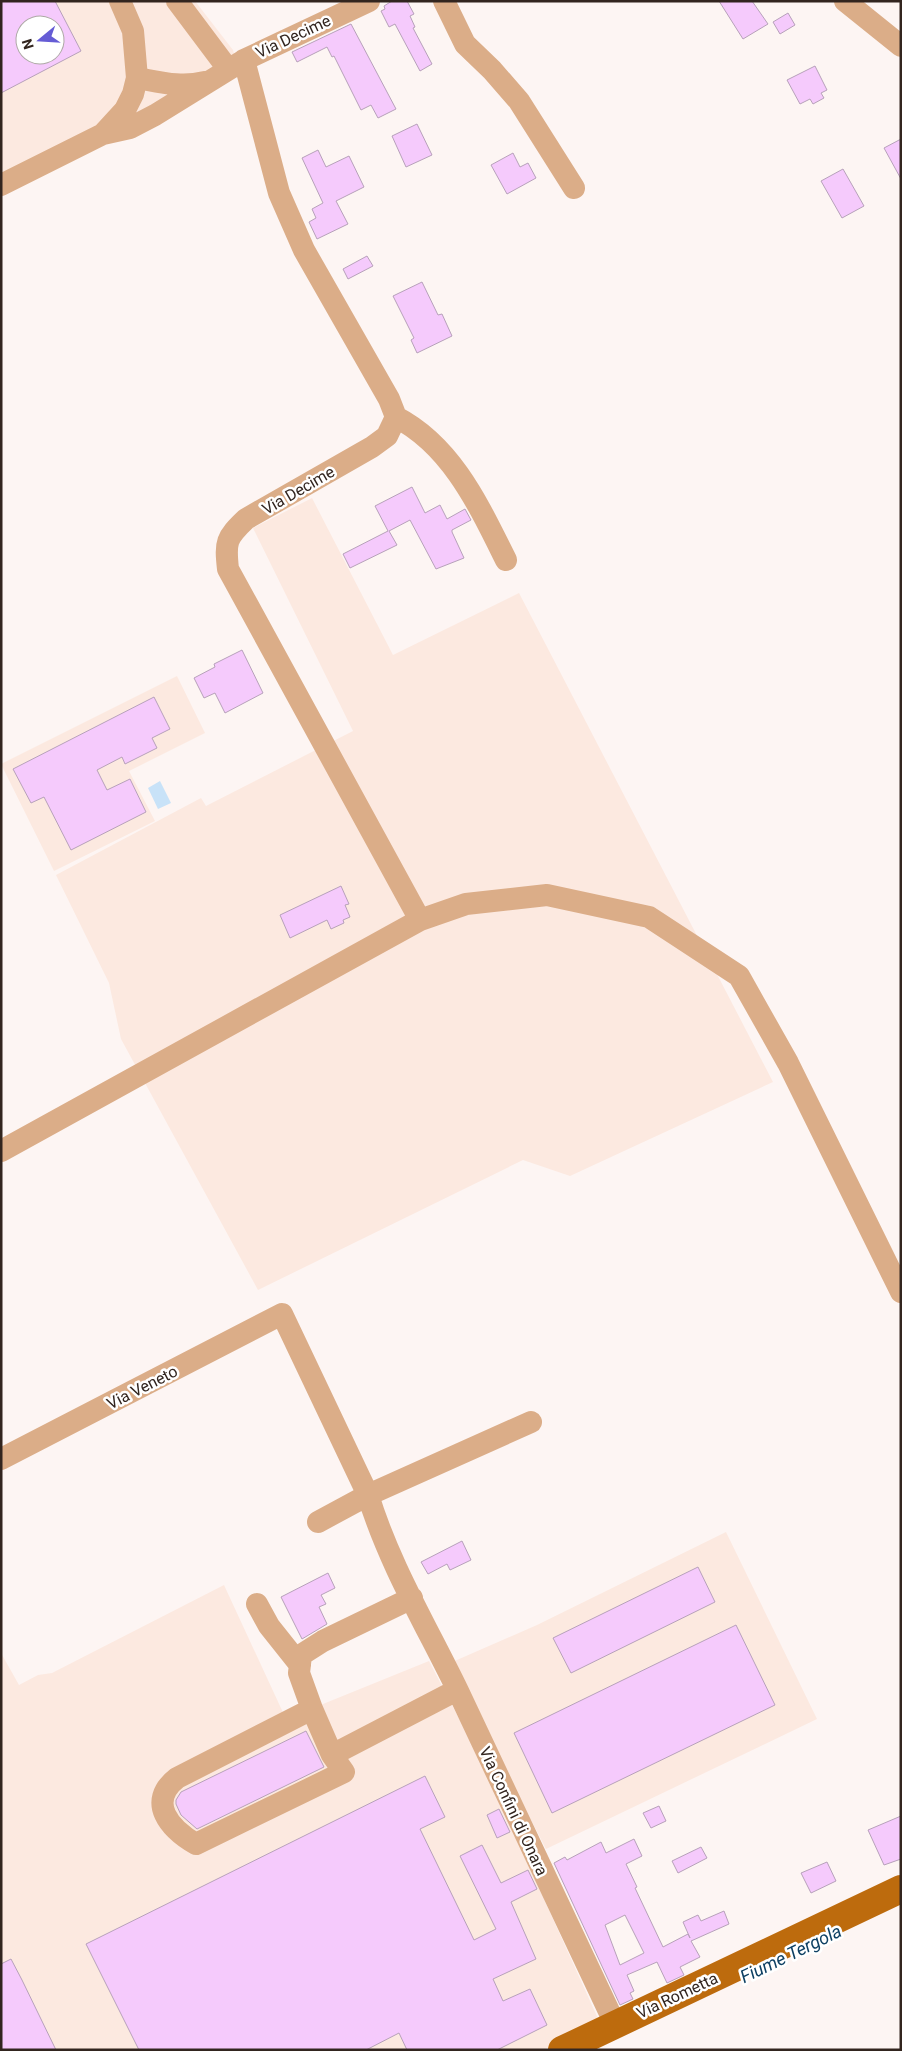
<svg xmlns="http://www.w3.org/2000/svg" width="902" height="2051" font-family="Roboto,sans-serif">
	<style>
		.industrial { fill: #fce9e0; fill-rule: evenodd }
		.water { fill: #c8e2f8 }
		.building { fill: #f5cafc; stroke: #b7a1ba; fill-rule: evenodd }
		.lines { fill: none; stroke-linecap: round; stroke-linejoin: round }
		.minor { stroke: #dbad88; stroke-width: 22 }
		.major { stroke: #bd6b0d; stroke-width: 28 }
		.labels { text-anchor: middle; stroke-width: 5; stroke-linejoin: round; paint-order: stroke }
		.street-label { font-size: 16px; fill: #32251f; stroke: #fff }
		.water-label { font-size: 18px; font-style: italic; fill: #0e4063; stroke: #fff }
	</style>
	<rect width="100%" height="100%" fill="#fdf5f3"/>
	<path class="industrial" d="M1 1H195L233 50 238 69 142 124 1 197ZM25 25H55V55H25Z
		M312 498 393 655 519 593 773 1082 570 1176 523 1160 258 1290 121 1039 109 983 56 875 201 798 206 806 353 731 253 528Z
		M177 676 205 733 129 771 155 821 54 871 1 764Z
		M726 1532 817 1719 546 1849 450 1663 537 1625Z
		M224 1585 286 1719 429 1661 484 1766 600 2023 543 2050H1V1653L19 1685 38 1675 52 1673Z"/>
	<path class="water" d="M160 781 171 803 158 809 148 788Z"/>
	<path class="building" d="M1 1H55L81 51 1 93ZM25 25H55V55H25Z
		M392 1H407L414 14 410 16 415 27 413 28 432 64 420 71 395 24 389 27 381 11 385 9 384 6Z
		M719 1H752L768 24 743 39Z
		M788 13 795 25 780 34 773 22Z
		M351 24 396 109 378 118 371 105 361 110 334 56 332 57 327 47 297 62 292 52Z
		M815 66 827 90 821 93 824 98 813 104 810 99 800 104 787 80Z
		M417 124 432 155 406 167 392 136Z
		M901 139V179L884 148Z
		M318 150 326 167 349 156 364 187 336 201 348 224 317 239 309 222 316 218 312 209 323 203 302 158Z
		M513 153 520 167 528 163 536 178 507 194 491 165Z
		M843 169 864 206 842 218 821 181Z
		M367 256 373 266 348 279 343 269Z
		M422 282 438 315 442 314 452 336 417 353 411 340 414 338 393 296Z
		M412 487 425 513 440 505 447 519 465 509 471 520 452 530V532L464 558 436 569 410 520 389 531 397 545 350 568 343 554 388 531 375 506Z
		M242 650 263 693 225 713 215 693 204 698 194 678 215 667 214 664Z
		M154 697 170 729 152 738 157 748 125 764 122 757 97 770 107 790 130 779 146 812 71 850 44 797 31 803 13 769Z
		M341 886 349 904 345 905 350 917 343 920 344 923 331 929 327 920 290 938 280 915Z
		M462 1541 471 1560 450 1570 447 1564 428 1574 421 1562Z
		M698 1567 715 1602 571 1673 553 1638Z
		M328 1573 335 1588 321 1595 326 1604 319 1607 327 1624 302 1639 281 1597Z
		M736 1625 775 1705 552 1813 514 1733Z
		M306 1731 324 1767 197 1829 181 1815 176 1804V1800L181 1792Z
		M425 1776 445 1817 420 1829 474 1940 496 1929 460 1856 482 1845 501 1883 528 1870 537 1889 511 1902 536 1959 493 1979 503 2001 530 1989 547 2025 497 2050H407L399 2033 366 2050H139L86 1944Z
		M659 1806 666 1821 651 1828 643 1813Z
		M499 1809 510 1832 497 1838 487 1815Z
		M901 1816V1859L884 1865 868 1830Z
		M634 1839 642 1856 626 1864 637 1887 635 1888 663 1947 688 1934 690 1938 683 1922 698 1915 701 1921 724 1911 729 1924 691 1941 700 1957 680 1967 684 1975 667 1983 657 1962 627 1975 634 1991 630 1993 633 1999 620 2005 554 1863 565 1857 567 1860 601 1842 606 1853ZM625 1915 644 1953 620 1965 605 1925Z
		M701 1847 707 1858 678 1873 672 1861Z
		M827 1862 836 1881 811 1893 801 1873Z
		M11 1959 22 1980 56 2050H1V1964Z"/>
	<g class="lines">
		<path class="minor" d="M177 1 228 69
			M444 1 465 44 492 70 519 101 574 188
			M845 1 901 46
			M244 60 279 193 304 250 389 399 396 417 387 436 372 447 246 519C226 538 225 542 228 569L420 920
			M137 78C160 82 182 88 204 82
			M103 134 125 110 133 94 137 78 133 31 120 1
			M1 185 103 134 130 128 155 115 244 60 369 1
			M396 417C452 446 479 506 506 560
			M1 1151 420 920 466 904 547 895 649 917 739 976 788 1063 901 1292
			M1 1459 282 1314 368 1495C389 1564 427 1627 458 1691 511 1802 562 1913 615 2024
			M318 1522 368 1495 531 1422
			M257 1604 269 1626 300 1665
			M312 1709 299 1673 301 1655 323 1641 412 1598
			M332 1755 344 1772 196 1844C170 1829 146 1802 177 1778L312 1709 332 1755 457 1690"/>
		<path class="major" d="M562 2050 901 1889"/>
	</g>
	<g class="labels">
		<g class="street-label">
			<text transform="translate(293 36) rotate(-25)" y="6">Via Decime</text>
			<text transform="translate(298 490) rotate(-30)" y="6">Via Decime</text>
			<text transform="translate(142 1387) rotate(-27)" y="6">Via Veneto</text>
			<text transform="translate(514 1811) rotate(65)" y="6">Via Confini di Onara</text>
			<text transform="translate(677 1995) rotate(-25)" y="6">Via Rometta</text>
		</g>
		<g class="water-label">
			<text transform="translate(791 1954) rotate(-26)" y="6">Fiume Tergola</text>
		</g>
	</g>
	<rect width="902" height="2051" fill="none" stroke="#32251f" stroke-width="5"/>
	<g transform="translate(40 40) rotate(252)"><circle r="24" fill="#ffffff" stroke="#ada8a5"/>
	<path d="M0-4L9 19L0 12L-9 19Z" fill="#655cd5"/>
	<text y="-8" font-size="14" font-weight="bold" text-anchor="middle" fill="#32251f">N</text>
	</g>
</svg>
